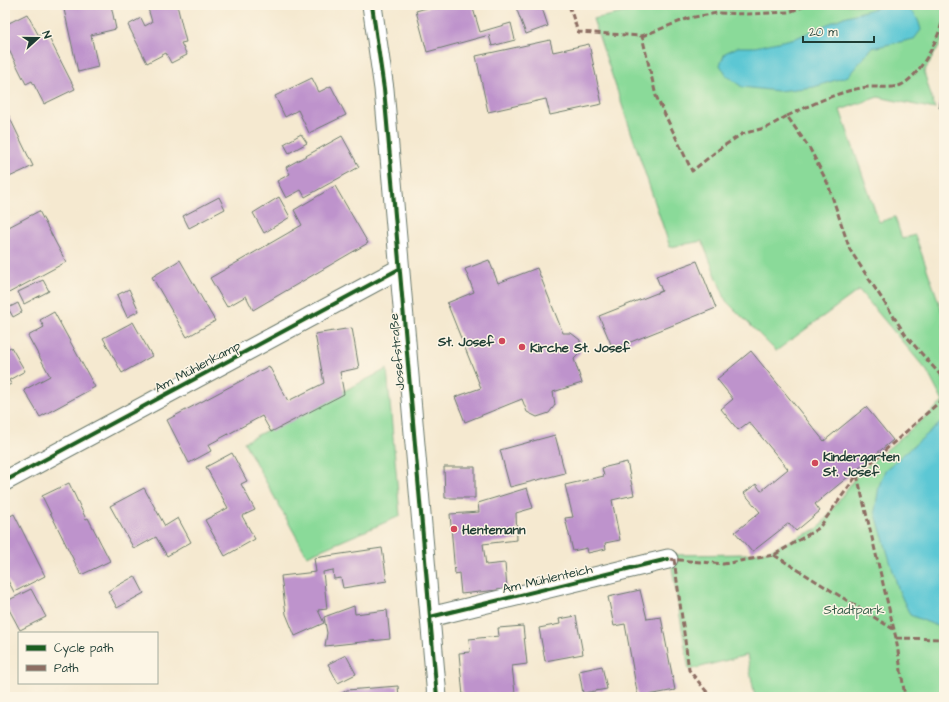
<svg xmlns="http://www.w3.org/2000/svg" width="949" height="702" font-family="'Architects Daughter',sans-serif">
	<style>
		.green { fill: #8ada99; stroke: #548c66 }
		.water { fill: #5bc7d4; stroke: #3d8284 }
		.building { fill: #be93cc }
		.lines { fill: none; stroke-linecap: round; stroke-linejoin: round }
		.street-casing { stroke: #6a796b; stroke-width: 21 }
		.street { stroke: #fff; stroke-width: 19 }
		.quiet { stroke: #8d6e63; stroke-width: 3; stroke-dasharray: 6 3; stroke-linecap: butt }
		.cycleway-casing { stroke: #fcf5e5; stroke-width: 6 }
		.cycleway { stroke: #1b5e20; stroke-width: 4 }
		.poi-dot { fill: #d1495b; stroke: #fcf5e5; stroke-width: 1.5 }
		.labels { text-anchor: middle; stroke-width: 3; stroke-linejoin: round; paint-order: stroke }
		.poi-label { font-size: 13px; font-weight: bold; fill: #1f3d34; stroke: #fcf5e5; text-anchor: start }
		.street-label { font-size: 13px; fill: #1f3d34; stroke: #fcf5e5 }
		.park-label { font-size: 13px; fill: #345c48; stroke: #fcf5e5 }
	</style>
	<rect width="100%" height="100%" fill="#fcf5e5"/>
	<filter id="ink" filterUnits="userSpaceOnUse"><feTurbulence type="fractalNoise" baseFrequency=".025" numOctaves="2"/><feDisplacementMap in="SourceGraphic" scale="8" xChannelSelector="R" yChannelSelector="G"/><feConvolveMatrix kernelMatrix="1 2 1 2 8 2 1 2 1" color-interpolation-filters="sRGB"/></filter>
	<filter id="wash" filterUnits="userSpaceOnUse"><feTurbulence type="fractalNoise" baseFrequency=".012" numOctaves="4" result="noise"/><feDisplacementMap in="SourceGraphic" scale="16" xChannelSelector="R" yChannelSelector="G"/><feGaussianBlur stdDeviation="0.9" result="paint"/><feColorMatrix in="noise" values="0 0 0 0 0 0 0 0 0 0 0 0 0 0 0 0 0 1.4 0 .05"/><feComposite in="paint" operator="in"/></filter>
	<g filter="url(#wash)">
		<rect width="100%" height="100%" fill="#f5e9d0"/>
		<path class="green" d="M662 5H944V37L924 72 935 109 878 97 840 110 879 222 895 217 902 239 915 235 944 317V697H755L747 655 689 670 670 555 750 554 770 550 819 528 857 475 943 402 927 371 859 290 776 351 726 301 702 241 670 247 593 19Z
			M387 369 400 516 307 556 244 442Z"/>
		<path class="water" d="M887 5C907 8 916 8 921 30L914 39 872 48 848 76 814 87 778 91 742 87 726 75 720 65 725 53 738 47H755L796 38 844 17Z
			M944 420V627L937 626 910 615 899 591 875 511 879 486 885 470Z"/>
		<g id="blocks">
			<path class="building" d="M63 5H111L116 29 91 35 98 67 78 72Z
				M147 5H177L186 42 181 43 187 55 171 63 166 53 147 63 128 25 141 18 145 26 152 22Z
				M437 5H472L480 32 511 23 515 40 492 46 489 35 427 52 416 11Z
				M515 5H541L548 26 526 34Z
				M27 14 39 36 46 32 75 89 44 104 32 81 26 84 5 42V25Z
				M550 40 553 52 589 44 602 104 550 115 546 99 488 112 476 56Z
				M312 78 319 92 331 86 346 115 309 133 298 110 285 117 275 96Z
				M943 88H944V109L939 108Z
				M5 108 33 166 5 179Z
				M301 134 307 143 289 153 284 144Z
				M342 136 359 167 305 197 301 190 286 198 277 181 290 174 286 167Z
				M335 186 368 243 253 310 246 296 227 307 210 278 302 225 294 210Z
				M219 197 225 209 189 228 183 216Z
				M279 197 290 217 264 233 253 213Z
				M39 211 66 262 5 295V229Z
				M180 260 215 321 187 337 152 277Z
				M489 260 498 283 537 268 563 333H571L580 340V353L574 359 582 383 553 392 555 405 549 413 537 417 527 412 522 399 465 422 455 397 481 388 447 303 474 292 465 269Z
				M697 261 716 308 613 349 599 316 662 291 656 276Z
				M43 280 49 291 24 304 18 292Z
				M129 289 139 311 127 317 117 295Z
				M18 303 22 312 13 317 8 308Z
				M54 312 95 387 40 417 24 390 50 376 28 336 44 327 40 320Z
				M133 322 152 356 122 373 103 338Z
				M352 328 359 368 340 372 344 394 271 432 262 416 208 445 211 451 189 463 167 420 269 366 288 401 324 383 315 334Z
				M11 347 25 371 9 380 11 384 5 387V350Z
				M751 351 824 441 866 407 893 440 815 504 820 511 796 531 789 523 752 552 735 532 760 512 744 493 756 484 761 491 788 469 749 422 738 430 721 409 733 399 717 379Z
				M555 435 565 473 510 487 500 450Z
				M232 453 247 481 241 484 255 510 242 516 255 539 225 556 205 520 228 508 206 467Z
				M627 462 634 495 612 500 620 540 605 543 606 549 588 553 587 548 573 551 565 518 573 517 565 485 604 476 602 468Z
				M444 467H475V498H445Z
				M69 483 86 519 88 518 110 561 81 575 42 496Z
				M144 488 165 526 178 518 191 542 167 556 156 537 134 549 110 506Z
				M527 488 533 508 516 513 517 540 483 544 486 565 505 563 507 589 461 594 459 573 455 574 450 514 479 512 478 503Z
				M14 514 45 576 14 592 5 575V519Z
				M382 548 387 581 343 588 341 578 334 579 333 570 323 572 327 609 318 610 324 623 295 636 286 614 281 576 316 572 314 558Z
				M135 576 144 593 117 608 108 591Z
				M31 589 46 617 20 630 5 602Z
				M640 590 647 619 661 617 675 690 638 697 625 624 614 626 608 597Z
				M354 606 355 614 387 610 390 639 325 646 327 633 324 617Z
				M576 616 583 654 545 661 539 628 560 624 559 619Z
				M523 626 527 664 512 666 515 693 491 697H477L476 695 463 696 459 653 470 652 469 639 499 636 498 628Z
				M346 655 356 674 338 683 328 664Z
				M602 666 607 689 583 693 579 671Z
				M398 686 399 697H336L347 690Z"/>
		</g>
	</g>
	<g filter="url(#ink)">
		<use href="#blocks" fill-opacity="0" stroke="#6a796b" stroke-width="1"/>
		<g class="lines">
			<g class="street-casing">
				<path id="street" d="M372 5 384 89 437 697
					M5 481 399 269
					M430 617 668 559"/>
			</g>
			<use href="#street" class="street"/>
			<path class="quiet" d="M569 5 578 32 642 36 656 96 692 171 722 147 742 134 768 127 787 116 810 149 828 184 850 250 907 337 944 379
				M642 36 689 18 717 13 749 14 789 12 808 5
				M787 116C811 105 835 93 861 88 874 85 888 90 901 85 921 76 942 33 944 13
				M857 475 896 638 905 697
				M774 555 893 629
				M668 559 723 564 774 555 819 528 857 475 944 398
				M674 559 689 670 711 697
				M896 638 944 639"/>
			<g class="cycleway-casing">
				<path id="cycleway" d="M372 5 384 89 437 697
					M5 481 399 269
					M430 617 668 559"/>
			</g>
			<use href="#cycleway" class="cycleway"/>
		</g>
	</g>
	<g class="poi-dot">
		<circle cx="502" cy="341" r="4"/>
		<circle cx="522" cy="347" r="4"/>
		<circle cx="815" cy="463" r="4"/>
		<circle cx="454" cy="529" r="4"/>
	</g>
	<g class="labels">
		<g class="poi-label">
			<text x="494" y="346" text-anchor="end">St. Josef</text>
			<text x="530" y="352">Kirche St. Josef</text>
			<text x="823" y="461">Kindergarten<tspan x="823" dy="15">St. Josef</tspan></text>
			<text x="462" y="534">Hentemann</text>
		</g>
		<g class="street-label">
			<text transform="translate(396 352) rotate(-95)" y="5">Josefstraße</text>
			<text transform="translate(197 366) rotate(-28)" y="5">Am Mühlenkamp</text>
			<text transform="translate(547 578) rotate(-13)" y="5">Am Mühlenteich</text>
		</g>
		<g class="park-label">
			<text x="854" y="614">Stadtpark</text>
		</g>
	</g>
	<rect width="949" height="702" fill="none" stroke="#fcf5e5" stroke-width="20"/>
	<rect x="18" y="632" width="140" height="52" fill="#fcf5e5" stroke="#a4ab9e"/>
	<rect x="26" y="645" width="20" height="6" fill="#1b5e20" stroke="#a4ab9e"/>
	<text x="54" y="652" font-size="12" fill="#1f3d34">Cycle path</text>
	<rect x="26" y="665" width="20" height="6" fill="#8d6e63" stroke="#a4ab9e"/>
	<text x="54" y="672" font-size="12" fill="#1f3d34">Path</text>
	<g transform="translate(38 38) rotate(69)" stroke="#fcf5e5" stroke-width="3" paint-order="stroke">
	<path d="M0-3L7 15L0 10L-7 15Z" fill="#1f3d34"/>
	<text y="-6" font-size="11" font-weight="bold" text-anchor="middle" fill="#1f3d34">N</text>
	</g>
	<path d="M803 36v6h71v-6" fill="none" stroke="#1f3d34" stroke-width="2"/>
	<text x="809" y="36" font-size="12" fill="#1f3d34" stroke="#fcf5e5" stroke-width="3" paint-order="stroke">20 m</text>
</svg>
